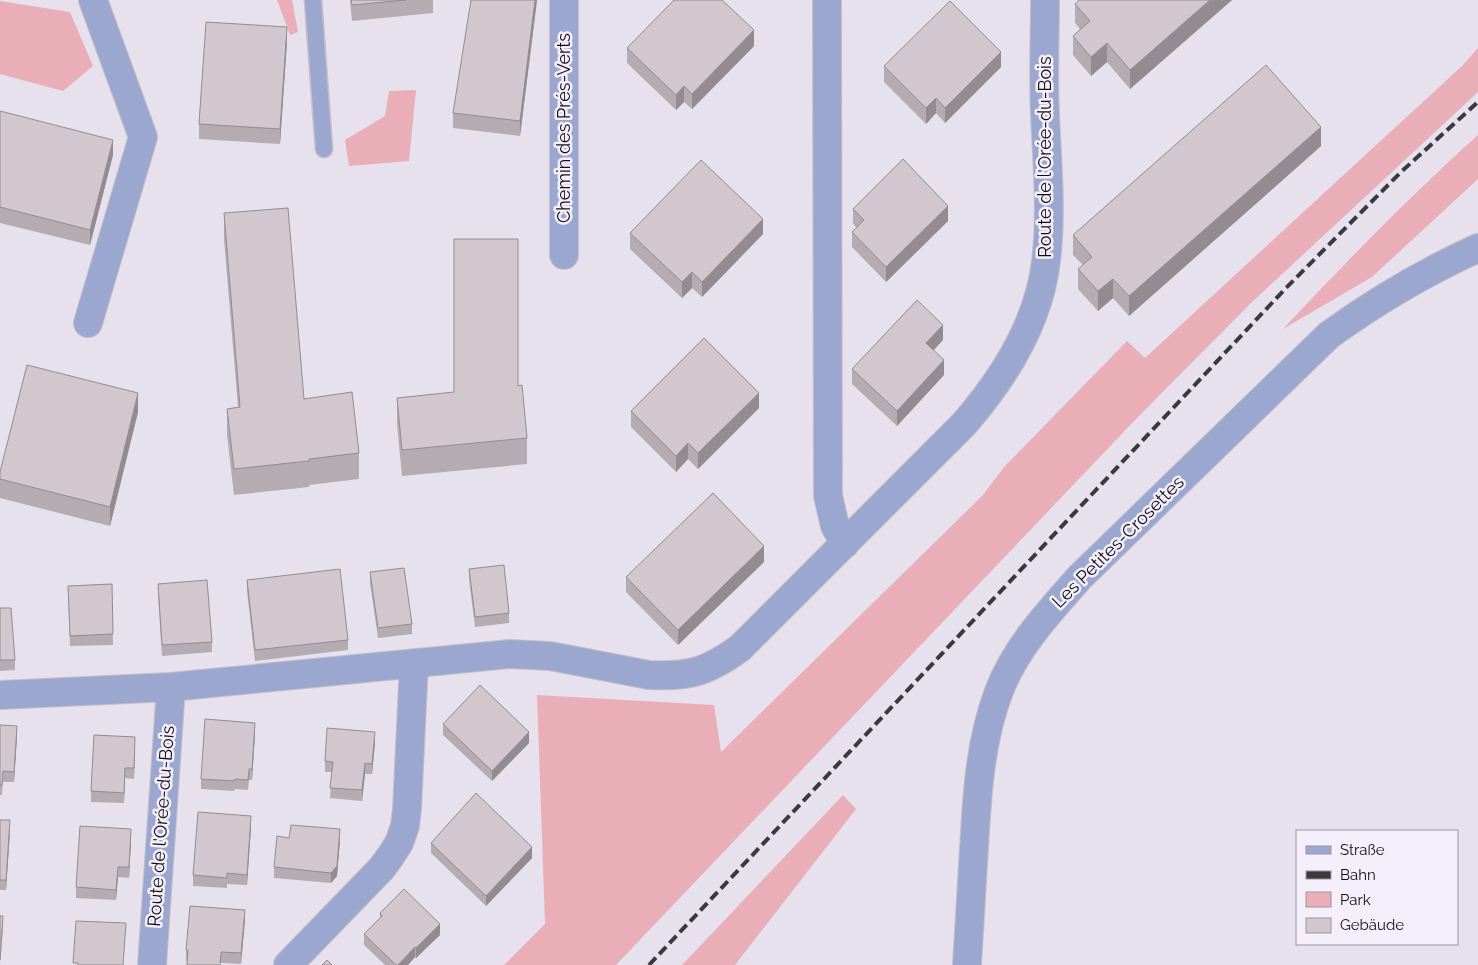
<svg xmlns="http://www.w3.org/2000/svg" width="1478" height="965" font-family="Raleway,sans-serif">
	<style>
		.green { fill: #e9aeb7 }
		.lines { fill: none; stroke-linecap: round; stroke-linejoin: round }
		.lane-casing { stroke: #c4bfca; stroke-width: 19 }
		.street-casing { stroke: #c4bfca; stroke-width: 30 }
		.lane { stroke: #9ca7cf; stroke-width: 16 }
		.street { stroke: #9ca7cf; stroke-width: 28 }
		.rail { stroke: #3b383e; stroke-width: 4; stroke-dasharray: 10 5; stroke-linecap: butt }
		.wall { fill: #b5abb2 }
		.shaded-wall { fill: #938b91 }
		.building { fill: #d2c7cf; stroke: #938b91 }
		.labels { text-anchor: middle; stroke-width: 5; stroke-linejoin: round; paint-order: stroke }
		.street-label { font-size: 18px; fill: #110f13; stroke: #f4effa }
	</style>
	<rect width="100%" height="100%" fill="#e6e1ed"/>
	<path class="green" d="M277 0H292L298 32 290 35Z
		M0 1 70 12 93 66 63 91 0 74Z
		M1478 48V92L1251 303 1136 419 616 965H504L545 924 537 695 714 705 721 752 983 495 1004 467 1127 341 1145 358 1462 66Z
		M416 90 409 161 349 166 345 140 385 116 389 91Z
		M1478 135V179L1372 277 1283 329C1347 261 1409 197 1478 135Z
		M843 795 856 809 735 965H682Z"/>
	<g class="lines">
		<g class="lane-casing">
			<path id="lane" d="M313 0 324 149"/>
		</g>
		<g class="street-casing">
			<path id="street" d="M827 0 828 496 835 526 845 544
				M564 255V0
				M88 323 143 137 93 0
				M0 695 171 687 510 654 550 656 649 675C689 677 707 672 740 648L964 424C1004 378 1039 323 1046 261 1052 212 1047 163 1045 114 1043 76 1045 38 1045 0
				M152 965 171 687
				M288 965 381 869 390 857 399 843 405 826 407 809 414 663
				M967 965C969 926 972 887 974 848 977 795 980 741 999 691 1016 647 1049 612 1080 577L1329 335C1376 301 1425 272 1478 248"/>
		</g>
		<use href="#lane" class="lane"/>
		<use href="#street" class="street"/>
		<path class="rail" d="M649 965 1286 288 1401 172 1478 102"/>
	</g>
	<path class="wall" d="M350 0H433V13L352 21Z
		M537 0 520 136 453 128V113Z
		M1232 0 1130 89 1107 62 1091 76 1073 55V36L1080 29 1075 23V4Z
		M287 42 280 144 199 139V124Z
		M754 46 692 109 684 102 676 110 627 63V48Z
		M884 66 1001 67 945 123 936 113 926 124 884 82Z
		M0 111 113 155 90 245 0 223Z
		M1321 146 1129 316 1113 298 1098 311 1078 289V269L1083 265 1073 255V235Z
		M853 209 948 221 886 282 852 247V232L857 228 853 224Z
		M224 213 304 399 359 453V479L309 485V487L234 495 227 435V409L238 407 224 239Z
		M630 233 763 234 702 297 692 288 682 298 630 249Z
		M943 340 934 350 944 375 897 426 852 384V369Z
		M518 386 527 438V464L402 476 397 424V398Z
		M759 408 698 469 688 459 676 472 631 427V411Z
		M138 412 110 526 0 498V472Z
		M764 562 678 645 626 592V577Z
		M469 569 509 613V623L475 627 469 579Z
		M370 572 412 624V634L378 638 370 583Z
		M247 580 348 640V650L255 661 247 591Z
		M112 584 113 645 70 646 68 586Z
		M158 584 212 642V652L162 656 158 594Z
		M0 608 15 660V670L0 671Z
		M443 724 529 743 492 781 443 735Z
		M0 725 17 736 14 782H3L2 795H0Z
		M255 734 252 780H249L248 790 235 789 234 791 201 789V779Z
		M375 743 372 774H365L362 801 330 798 332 772H325V761Z
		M135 748 134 779 125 778 124 803 91 802V791Z
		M0 820 10 831 6 890H0Z
		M251 827 247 885 227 884V888L193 886V875Z
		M289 838 340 840 337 876 331 883 274 878V867Z
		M131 839 129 878 118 877 116 900 76 898V887Z
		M431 843 532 858 486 906 431 853Z
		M380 913 440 935 416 958 415 957 408 965H385L364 945V934L380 918Z
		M245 920 241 964 186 961V950Z"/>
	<path class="shaded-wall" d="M535 0H537L520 136V121Z
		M1210 0H1232L1130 89V70Z
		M287 27V42L280 144V129Z
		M754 30V46L692 109V94Z
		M1107 43V62L1091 76V57Z
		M1001 52V67L945 123V108Z
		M684 86V102L676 110V95Z
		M936 98V113L926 124V108Z
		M1321 127V146L1129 316V296Z
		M113 140V155L90 245V230Z
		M948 206V221L886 282V267Z
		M763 219V234L702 297V282Z
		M692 272V288L682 298V282Z
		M1113 279V298L1098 311V291Z
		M943 325V340L926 358V343Z
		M944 360V375L897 426V411Z
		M138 393V412L110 526V507Z
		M759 393V408L698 469V453Z
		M688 443V459L676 472V456Z
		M764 546V562L678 645V630Z
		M255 723V734L252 780V769Z
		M17 726V736L14 782V772Z
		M375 732V743L372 774V764Z
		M529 732V743L492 781V771Z
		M135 737V748L134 779V768Z
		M365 763V774L362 801V790Z
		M125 768V778L124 803V793Z
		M251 816V827L247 885V875Z
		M10 820V831L6 890V880Z
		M131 829V839L129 878V867Z
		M340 829V840L337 876 331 883V873Z
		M532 847V858L486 906V896Z
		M118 867V877L116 900V890Z
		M245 910V920L241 964V953Z
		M3 916V927L0 965Z
		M440 924V935L416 958V948Z
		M415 947V957L408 965H398Z"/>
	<path class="building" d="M351 0H406L352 5Z
		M471 0H535L520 121 453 113Z
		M674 0H722L754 30 692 94 684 86 676 95 627 48Z
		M1079 0H1210L1130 70 1107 43 1091 57 1073 36 1090 21 1075 4Z
		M950 1 1001 52 945 108 936 98 926 108 884 66Z
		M206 22 287 27 280 129 199 124Z
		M1266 65 1321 127 1129 296 1113 279 1098 291 1078 269 1092 257 1073 235Z
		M0 111 113 140 90 230 0 207Z
		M903 159 948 206 886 267 852 232 864 220 853 209Z
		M701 160 763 219 702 282 692 272 682 282 630 233Z
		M288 208 304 399 352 392 359 453 309 459V461L234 469 227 409 240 407 224 213Z
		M454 239H518V386L522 385 527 438 402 450 397 398 454 392Z
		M917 300 943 325 926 343 944 360 897 411 852 369Z
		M704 338 759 393 698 453 688 443 676 456 631 411Z
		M27 365 138 393 110 507 0 479V472Z
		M713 493 764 546 678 630 626 577Z
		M504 565 509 613 475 617 469 569Z
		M404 568 412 624 378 628 370 572Z
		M340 569 348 640 255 650 247 580Z
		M207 580 212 642 162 645 158 584Z
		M112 584 113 634 70 636 68 586Z
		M0 608H11L15 660H0Z
		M480 685 529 732 492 771 443 724Z
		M205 719 255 723 252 769H249L248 780 235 779 234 781 201 779Z
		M0 725 17 726 14 772 3 771 2 785H0Z
		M327 728 375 732 372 764 365 763 362 790 330 788 333 762 325 761Z
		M94 735 135 737 134 768H125L124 793 91 791Z
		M476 793 532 847 486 896 431 843Z
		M198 812 251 816 247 875 227 873V878L193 875Z
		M0 820H10L6 880H0Z
		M291 825 340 829 337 866 331 873 274 867 277 836 289 838Z
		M80 826 131 829 129 867H118L116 890 76 887Z
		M404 889 440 924 416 948 415 947 398 965H396L364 934 382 916 380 913Z
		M190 906 245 910 241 953 221 952 220 965H187L188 950H186Z
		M0 916H3L0 960Z
		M76 921 126 923 123 965H78V963H73Z
		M327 960 332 965H322Z"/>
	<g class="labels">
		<g class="street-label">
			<text transform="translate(564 128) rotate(-90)" y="6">Chemin des Prés-Verts</text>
			<text transform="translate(1045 157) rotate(-90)" y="6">Route de l'Orée-du-Bois</text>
			<text transform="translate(1118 542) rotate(-45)" y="6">Les Petites-Crosettes</text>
			<text transform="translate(161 826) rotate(-86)" y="6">Route de l'Orée-du-Bois</text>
		</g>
	</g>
	<rect x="1296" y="830" width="162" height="115" fill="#f4effa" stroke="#99959e"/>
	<rect x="1306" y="846" width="25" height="8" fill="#9ca7cf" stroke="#99959e"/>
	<text x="1340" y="855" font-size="15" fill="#110f13">Straße</text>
	<rect x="1306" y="871" width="25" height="8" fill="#3b383e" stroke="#99959e"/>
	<text x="1340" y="880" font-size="15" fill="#110f13">Bahn</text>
	<rect x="1306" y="892" width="25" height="15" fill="#e9aeb7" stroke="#99959e"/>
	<text x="1340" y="905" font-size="15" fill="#110f13">Park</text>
	<rect x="1306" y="918" width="25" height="15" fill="#d2c7cf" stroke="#99959e"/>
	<text x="1340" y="930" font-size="15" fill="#110f13">Gebäude</text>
</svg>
